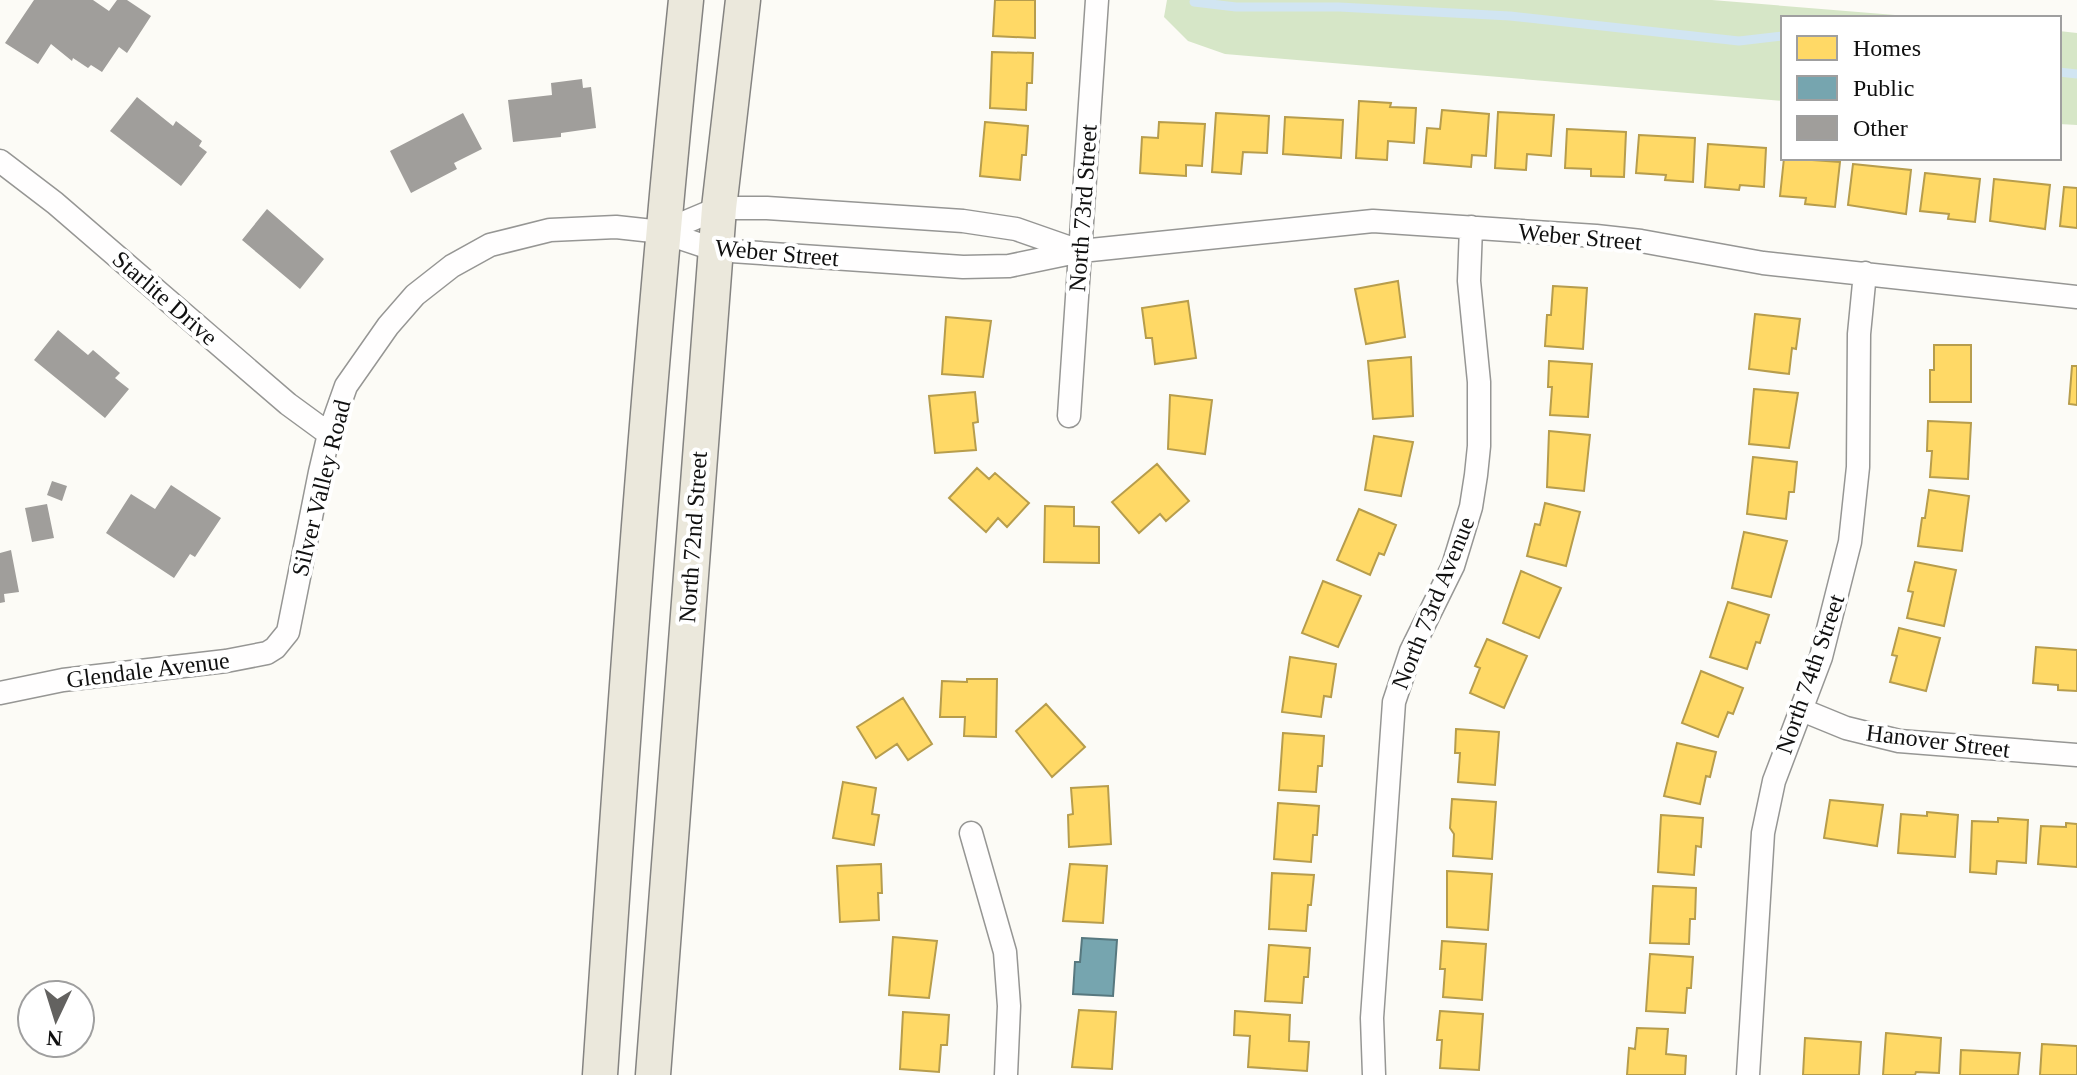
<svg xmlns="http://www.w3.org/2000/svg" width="2077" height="1075" font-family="'Times New Roman',serif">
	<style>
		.forest { fill: #d6e6c7 }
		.homes { fill: #ffd966; stroke: #b79d4c; stroke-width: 2 }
		.public { fill: #76a5af; stroke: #57787f; stroke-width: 2 }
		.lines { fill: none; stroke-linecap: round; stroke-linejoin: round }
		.stream { stroke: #d1e5f2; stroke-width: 9 }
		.building { fill: #a09e9b }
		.minor-casing { stroke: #969694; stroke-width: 25 }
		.primary-casing { stroke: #848381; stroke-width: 37 }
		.minor { stroke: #fffefe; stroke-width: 22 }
		.primary { stroke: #ebe8dc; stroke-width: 34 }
		.labels { text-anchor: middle; stroke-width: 8; stroke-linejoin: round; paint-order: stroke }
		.street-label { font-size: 24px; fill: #101010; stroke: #fff }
	</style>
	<rect width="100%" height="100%" fill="#fcfbf6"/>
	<path class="forest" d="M1167 0H1712L1932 18H1783V101L1225 54 1188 41 1164 17Z
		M2059 31 2077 33V125L2059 124Z"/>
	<path class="homes" d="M995 0H1035V38L993 36Z
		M992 52 1033 53 1032 83H1027L1026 110 990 108Z
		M1359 101 1391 103 1390 107 1416 108 1414 143 1388 141 1387 160 1356 158Z
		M1442 110 1489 114 1486 156 1472 155 1471 167 1424 163 1427 128 1440 129Z
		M1498 112 1554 115 1551 156 1527 154 1526 170 1495 168Z
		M1216 113 1269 116 1267 153 1243 152 1241 174 1212 172Z
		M1285 117 1343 120 1341 158 1283 154Z
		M985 122 1028 126 1026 155H1022L1020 180 980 176Z
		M1159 122 1205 124 1202 166 1186 165V176L1140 173 1142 137 1158 138Z
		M1567 129 1626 132 1624 177 1591 176V169L1565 168Z
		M1639 135 1695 138 1693 182 1665 180 1666 175 1636 173Z
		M1708 144 1766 148 1764 187 1740 185 1739 190 1705 187Z
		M1784 158 1840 162 1835 207 1805 204 1806 198 1780 196Z
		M1853 164 1911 170 1906 214 1848 205Z
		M1925 173 1980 179 1975 222 1948 219 1949 214 1920 211Z
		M1994 179 2050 185 2045 229 1990 221Z
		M2064 187 2077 188V228L2060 226Z
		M1398 281 1405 337 1366 344 1355 289Z
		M1553 286 1587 288 1583 349 1545 346 1547 315H1551Z
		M1188 301 1196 358 1155 364 1152 338H1146L1142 308Z
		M1755 314 1800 319 1796 349 1792 348 1789 374 1749 369Z
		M946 317 991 321 983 377 942 374Z
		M1934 345H1971V402H1930V370H1934Z
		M1411 357 1413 416 1373 419 1368 361Z
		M1549 361 1592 364 1588 417 1550 415 1552 387H1548Z
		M2072 366H2077V405L2069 404Z
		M1754 389 1798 393 1789 448 1749 444Z
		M975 392 978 422 973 423 976 450 935 453 929 396Z
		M1170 395 1212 400 1205 454 1168 449Z
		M1928 421 1971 423 1968 479 1930 477 1932 451H1927Z
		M1549 431 1590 435 1584 491 1547 487Z
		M1374 436 1413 442 1401 496 1365 490Z
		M1753 457 1797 462 1794 492H1789L1786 519 1747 514Z
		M1157 464 1189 501 1166 521 1160 514 1139 533 1112 502Z
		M977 468 989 479 995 473 1029 503 1007 527 998 518 986 532 949 498Z
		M1929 490 1969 496 1962 551 1918 546 1922 518H1925Z
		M1545 503 1580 512 1566 566 1527 556 1535 524 1540 525Z
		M1045 506 1074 507V526L1099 527V563L1044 562Z
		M1359 509 1396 525 1384 555 1379 553 1370 575 1337 560Z
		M1744 532 1787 541 1771 597 1732 588Z
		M1915 562 1956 570 1944 626 1907 618 1913 592 1908 591Z
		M1521 571 1561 588 1539 638 1503 623Z
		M1323 581 1361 596 1338 647 1302 633Z
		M1728 602 1769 615 1760 643 1756 642 1747 669 1710 657Z
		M1899 628 1940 638 1926 691 1890 682 1897 656 1892 655Z
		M1487 639 1527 656 1504 708 1470 693 1480 668 1475 666Z
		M2036 647 2077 650V691L2058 690V685L2033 683Z
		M1290 657 1336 664 1331 697 1324 696 1321 717 1282 712Z
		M1701 671 1743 688 1733 714 1728 712 1718 737 1682 723Z
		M967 679H997L996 737 964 736 965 717H940L942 681 967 682Z
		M903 698 932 744 908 760 897 744 876 758 857 727Z
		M1046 704 1085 747 1052 777 1016 731Z
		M1456 729 1499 732 1495 785 1458 782 1460 753H1455Z
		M1283 733 1324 736 1322 766H1318L1316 792 1279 790Z
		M1677 743 1716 752 1710 777 1706 776 1700 804 1664 796Z
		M843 782 876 788 872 814 879 815 874 845 833 838Z
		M1108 786 1111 844 1069 847 1068 815 1073 814 1071 788Z
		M1452 799 1496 802 1492 859 1453 856 1454 834 1450 828Z
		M1830 800 1883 805 1877 846 1824 838Z
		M1278 803 1319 806 1317 835H1313L1311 862 1274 859Z
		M1927 812 1958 815 1955 857 1898 853 1901 814 1927 816Z
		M1661 815 1703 818 1701 847 1696 846 1694 875 1658 872Z
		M1998 818 2028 820 2026 863 1997 861 1996 874 1970 872 1972 821 1998 822Z
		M2066 823 2077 824V867L2038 864 2041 826 2066 827Z
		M881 864 882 893H878L879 920 840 922 837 866Z
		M1070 864 1107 866 1103 923 1063 921Z
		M1447 871 1492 874 1488 930 1447 927Z
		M1272 873 1314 875 1311 905H1308L1306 931 1269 929Z
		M1653 886 1696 888 1695 919H1690L1689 944 1650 943Z
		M893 937 937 941 929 998 889 995Z
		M1442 941 1486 944 1482 1000 1443 997 1445 969H1440Z
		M1269 945 1310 948 1308 977H1304L1302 1003 1265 1001Z
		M1650 954 1693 957 1691 988H1687L1685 1013 1646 1011Z
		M1079 1010 1116 1012 1112 1069 1072 1067Z
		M1235 1011 1290 1015 1289 1041 1309 1042 1307 1071 1248 1067 1250 1036 1234 1035Z
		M1440 1011 1483 1014 1479 1070 1440 1068 1442 1040H1437Z
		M903 1012 949 1015 947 1045H941L939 1072 900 1069Z
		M1637 1028 1668 1029 1666 1054 1686 1056 1685 1075H1627L1629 1048 1635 1049Z
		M1886 1033 1941 1038 1939 1073 1916 1072 1915 1075H1883Z
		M1805 1038 1861 1042 1859 1075H1803Z
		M2042 1044 2077 1046V1075H2040Z
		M1961 1050 2020 1053 2018 1075H1960Z"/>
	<path class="public" d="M1082 938 1117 940 1113 996 1073 994 1075 962H1080Z"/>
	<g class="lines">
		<path class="stream" d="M1194 2 1236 7H1339L1510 16 1739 41 1783 36
			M2059 72 2077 74"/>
	</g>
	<path class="building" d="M34 0H93L109 11 117 0H127L151 16 127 53 119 47 102 72 91 65 88 68 73 58 72 61 51 44 38 64 5 43Z
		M582 79 583 88 591 87 596 128 561 133V137L513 142 508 100 552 95 551 83Z
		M137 97 173 126 176 121 202 141 199 146 207 152 181 186 110 131Z
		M463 113 482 149 454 163 457 169 411 193 390 151Z
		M267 209 324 259 300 289 242 240Z
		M58 330 88 355 93 350 120 373 115 378 129 389 105 418 34 360Z
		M52 481 67 486 62 501 47 495Z
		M171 485 221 518 195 557 190 554 174 578 106 533 131 494 155 509Z
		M47 504 54 538 32 542 25 508Z
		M11 550 19 592 4 594 5 602 0 603V553Z"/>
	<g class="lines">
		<g class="minor-casing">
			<path id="minor" d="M0 161 55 203 288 404 329 434
				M662 232 719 208H767L963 221 1016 229 1079 251
				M1069 416 1097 0
				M0 693 63 680 226 661 267 653 275 648 288 632 320 472 329 434 346 386 388 326 415 295 452 266 490 245 550 230 616 227 662 232 716 250 963 267 1009 266 1081 251 1373 221 1596 236 1641 241 1763 263 2077 297
				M1802 710 1846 728 1899 741 2077 755
				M971 833 1005 952 1009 1006 1006 1075
				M1374 1075 1372 1018 1394 702 1411 651 1453 566 1471 507 1476 475 1479 446V382L1469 281 1471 227
				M1748 1075 1763 833 1774 781 1821 657 1850 542 1858 467 1859 334 1865 273"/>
		</g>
		<g class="primary-casing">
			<path id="primary" d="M600 1075C624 716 649 358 686 0
				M653 1075 719 208 743 0"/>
		</g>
		<use href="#minor" class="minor"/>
		<use href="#primary" class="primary"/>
	</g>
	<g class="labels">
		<g class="street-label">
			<text transform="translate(1083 208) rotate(-86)" y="8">North 73rd Street</text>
			<text transform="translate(1580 237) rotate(5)" y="8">Weber Street</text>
			<text transform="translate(777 253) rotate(5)" y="8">Weber Street</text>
			<text transform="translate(165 298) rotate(41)" y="8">Starlite Drive</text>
			<text transform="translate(321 488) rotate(-76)" y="8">Silver Valley Road</text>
			<text transform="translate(693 537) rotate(-86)" y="8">North 72nd Street</text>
			<text transform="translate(1433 603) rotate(-68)" y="8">North 73rd Avenue</text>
			<text transform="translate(148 670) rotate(-7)" y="8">Glendale Avenue</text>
			<text transform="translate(1810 674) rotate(-71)" y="8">North 74th Street</text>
			<text transform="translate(1938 741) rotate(7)" y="8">Hanover Street</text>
		</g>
	</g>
	<rect x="1781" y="16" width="280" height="144" fill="#ffffff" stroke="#9f9f9f" stroke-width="2"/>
	<rect x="1797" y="36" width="40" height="24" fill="#ffd966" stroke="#9f9f9f" stroke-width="2"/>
	<text x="1853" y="56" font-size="24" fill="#101010">Homes</text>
	<rect x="1797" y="76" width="40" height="24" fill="#76a5af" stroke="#9f9f9f" stroke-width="2"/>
	<text x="1853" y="96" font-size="24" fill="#101010">Public</text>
	<rect x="1797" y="116" width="40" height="24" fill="#a09e9b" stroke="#9f9f9f" stroke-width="2"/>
	<text x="1853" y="136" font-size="24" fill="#101010">Other</text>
	<g transform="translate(56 1019) rotate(184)"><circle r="38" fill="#ffffff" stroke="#9f9f9f" stroke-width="2"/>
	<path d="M0-6L14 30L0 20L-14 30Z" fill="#636260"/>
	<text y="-12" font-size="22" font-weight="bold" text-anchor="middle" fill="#101010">N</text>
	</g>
</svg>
